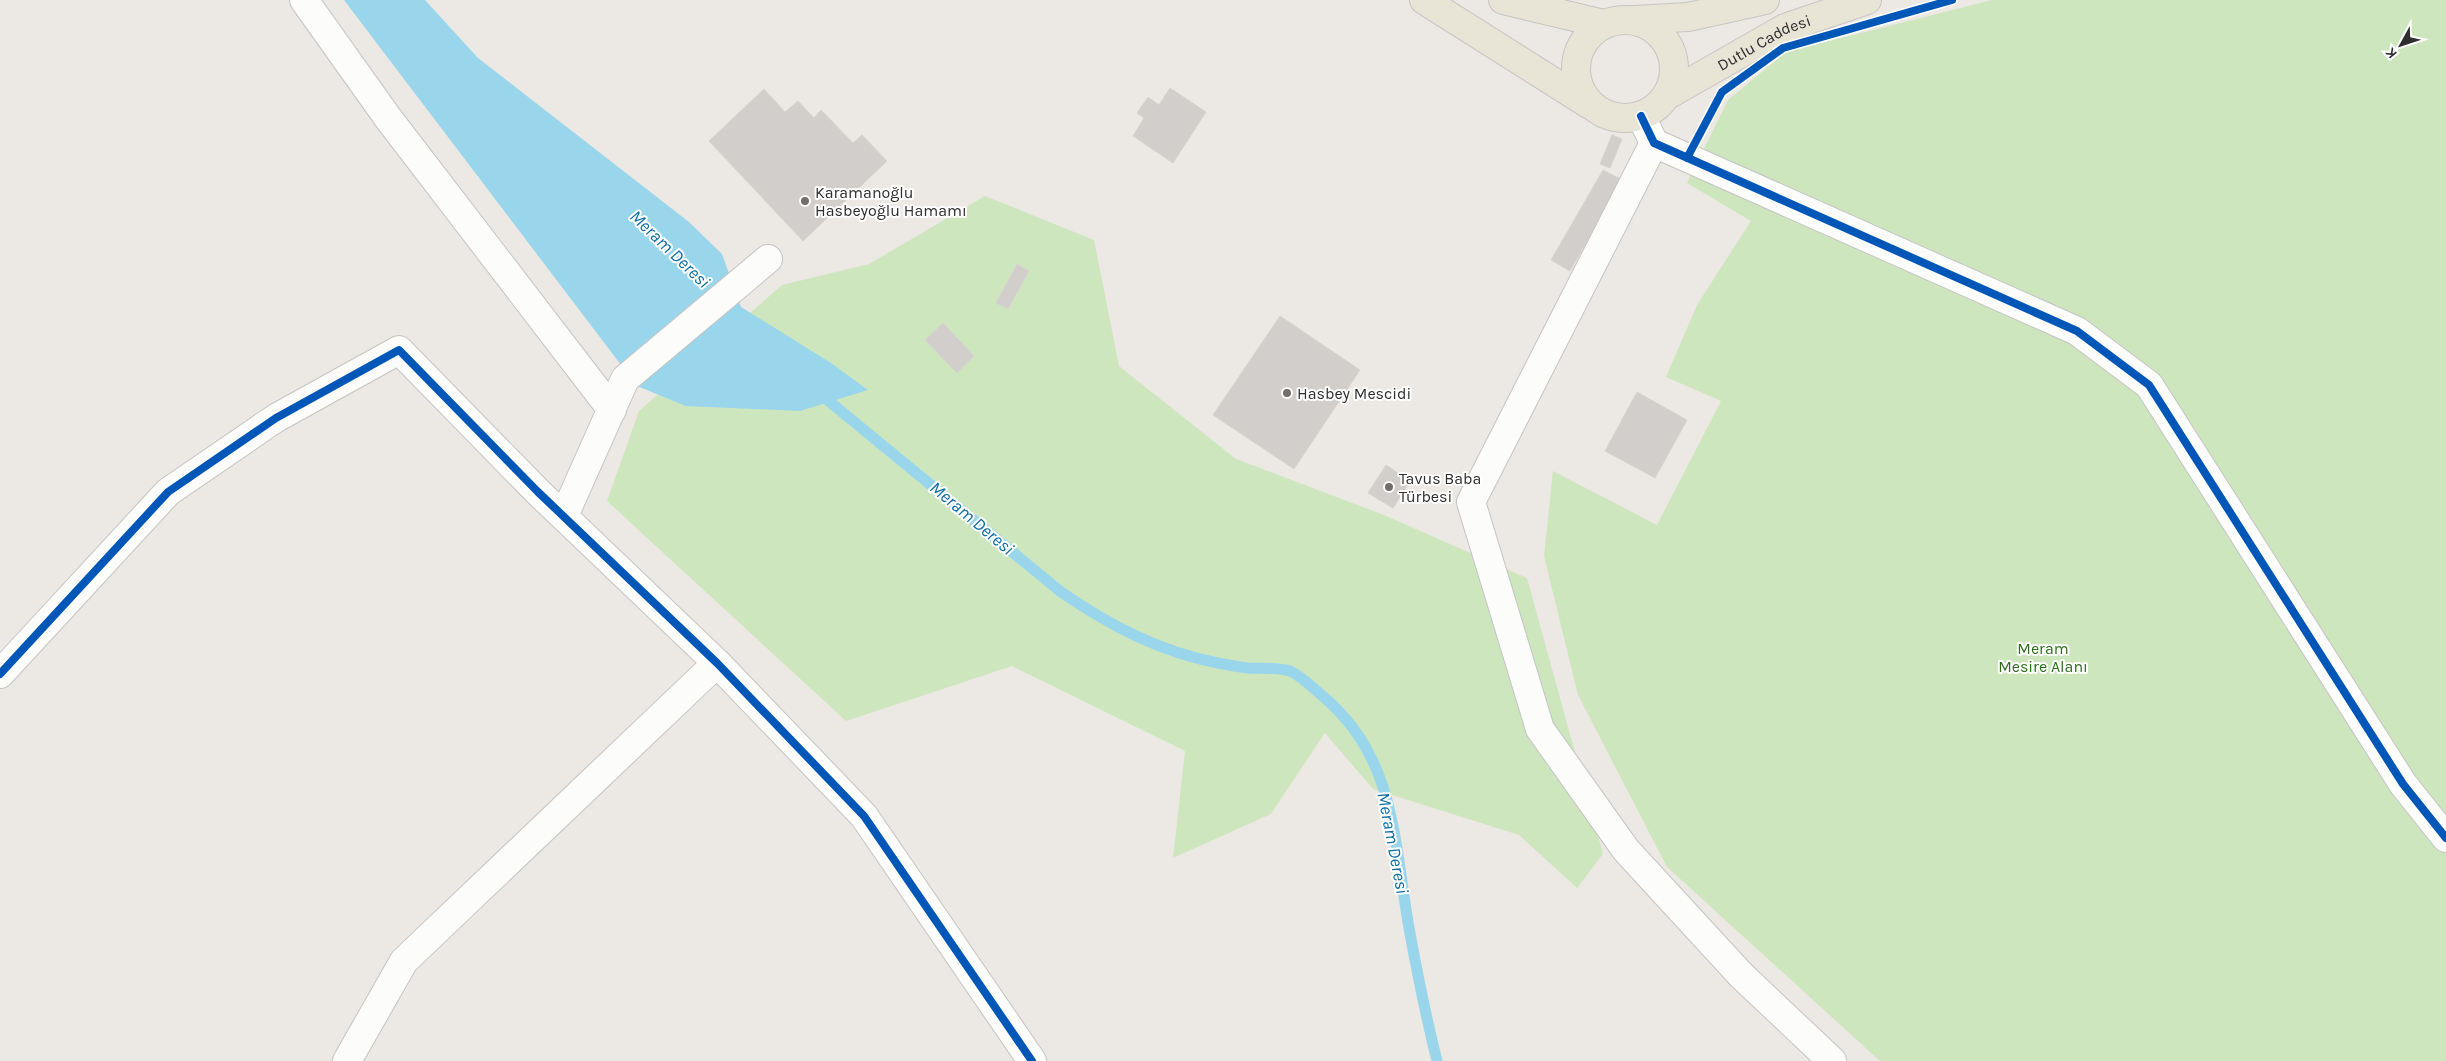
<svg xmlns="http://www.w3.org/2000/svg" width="2446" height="1061" font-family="Karla,sans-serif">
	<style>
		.green { fill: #cee6be }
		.water { fill: #99d6ec }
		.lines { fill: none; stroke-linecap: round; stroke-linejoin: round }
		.stream { stroke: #99d6ec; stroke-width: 11 }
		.building { fill: #d1cecb; stroke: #d7d4d0 }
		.minor-casing { stroke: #c5c4c5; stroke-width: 30 }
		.major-casing { stroke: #c6c5c4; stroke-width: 30 }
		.minor { stroke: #fcfcfb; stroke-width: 28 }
		.major { stroke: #e8e4d6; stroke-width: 28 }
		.cycleway-casing { stroke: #fff; stroke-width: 11 }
		.cycleway { stroke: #0057b8; stroke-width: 8 }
		.poi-dot { fill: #706f6e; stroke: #fff; stroke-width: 2 }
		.labels { text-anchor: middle; stroke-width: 4; stroke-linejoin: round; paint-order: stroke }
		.street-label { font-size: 16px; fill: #2e2e2e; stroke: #fff }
		.poi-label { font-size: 16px; fill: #2e2e2e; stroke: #fff; text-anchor: start }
		.park-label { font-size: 16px; fill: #2c6e1b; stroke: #fff }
		.water-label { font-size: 18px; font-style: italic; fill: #0d6fa3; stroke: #fff }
	</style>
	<rect width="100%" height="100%" fill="#ece8e4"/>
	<path class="green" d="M1992 0H2446V1061H1880L1667 867 1578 695 1544 556 1553 471 1657 525 1721 401 1666 377 1697 305 1751 221 1687 183 1728 100 1786 52Z
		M985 196 1094 240 1119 366 1236 459 1384 515 1527 578 1603 854 1577 888 1519 835 1373 789 1325 733 1271 814 1173 858 1185 751 1012 666 846 721 607 501 639 411 782 285 869 264Z"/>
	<path class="water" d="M344 0H425L478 58 689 222 722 254 741 307 831 363 868 390 800 411 686 406 637 386Z"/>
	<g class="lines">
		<path class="stream" d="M819 393 1061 592C1109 625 1160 652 1218 663 1228 665 1238 667 1248 668 1260 669 1278 667 1290 671 1303 677 1315 690 1326 699 1396 760 1394 843 1409 928 1417 972 1426 1017 1437 1061"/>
	</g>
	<path class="building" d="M1170 88 1206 112 1173 163 1133 136 1144 118 1137 113 1148 97 1159 105Z
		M764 89 785 112 798 101 814 118 821 110 853 143 862 135 887 161 803 241 709 141Z
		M1612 135 1622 139 1610 168 1600 164Z
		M1603 170 1622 180 1570 271 1551 260Z
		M1017 264 1029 271 1008 309 996 303Z
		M1280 316 1360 370 1294 469 1213 415Z
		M943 323 974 356 957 373 925 340Z
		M1637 392 1687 420 1655 478 1605 451Z
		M1386 465 1410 481 1393 508 1368 493Z"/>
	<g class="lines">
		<g class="minor-casing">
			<path id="minor" d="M304 0 388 118 612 410
				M1641 116 1654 143 2077 331 2149 385 2403 784 2446 838
				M1654 143 1471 502 1540 729 1626 850 1741 975 1832 1061
				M564 516 625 379 768 259
				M0 674 168 492 276 418 399 350 538 492 717 663 864 816 1032 1061
				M347 1061 404 961 717 663"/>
		</g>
		<g class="major-casing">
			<g id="major">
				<path d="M1424 0 1590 105"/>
				<path d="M1503 0 1604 24"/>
				<circle cx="1625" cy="69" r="49"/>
				<path d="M1635 20 1688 17 1765 0"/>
				<path id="s1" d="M1666 96 1785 28 1867 0"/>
			</g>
		</g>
		<use href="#minor" class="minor"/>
		<use href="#major" class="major"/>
		<g class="cycleway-casing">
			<path id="cycleway" d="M1641 116 1654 143 2077 331 2149 385 2403 784 2446 838
				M1687 158 1722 92 1783 48 1952 0
				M0 674 168 492 276 418 399 350 538 492 717 663 864 816 1032 1061"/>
		</g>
		<use href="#cycleway" class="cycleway"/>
	</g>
	<g class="poi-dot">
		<circle cx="805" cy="201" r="5"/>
		<circle cx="1287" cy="393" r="5"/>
		<circle cx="1389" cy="487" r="5"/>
	</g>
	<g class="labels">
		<g class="street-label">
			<text dy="6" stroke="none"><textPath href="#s1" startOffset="112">Dutlu Caddesi</textPath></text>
		</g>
		<g class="poi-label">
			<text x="815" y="198">Karamanoğlu<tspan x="815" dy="18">Hasbeyoğlu Hamamı</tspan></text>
			<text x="1297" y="399">Hasbey Mescidi</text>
			<text x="1399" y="484">Tavus Baba<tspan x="1399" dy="18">Türbesi</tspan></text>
		</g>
		<g class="park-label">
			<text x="2043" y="654">Meram<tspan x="2043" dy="18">Mesire Alanı</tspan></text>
		</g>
		<g class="water-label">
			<text transform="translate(670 249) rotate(44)" y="6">Meram Deresi</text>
			<text transform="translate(972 518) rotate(40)" y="6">Meram Deresi</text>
			<text transform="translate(1393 843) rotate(79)" y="6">Meram Deresi</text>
		</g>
	</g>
	<g transform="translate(2401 45) rotate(230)" stroke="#ffffff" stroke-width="4" paint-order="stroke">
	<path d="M0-4L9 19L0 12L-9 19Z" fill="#2e2e2e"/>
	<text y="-8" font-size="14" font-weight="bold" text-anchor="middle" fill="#2e2e2e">K</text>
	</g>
</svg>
